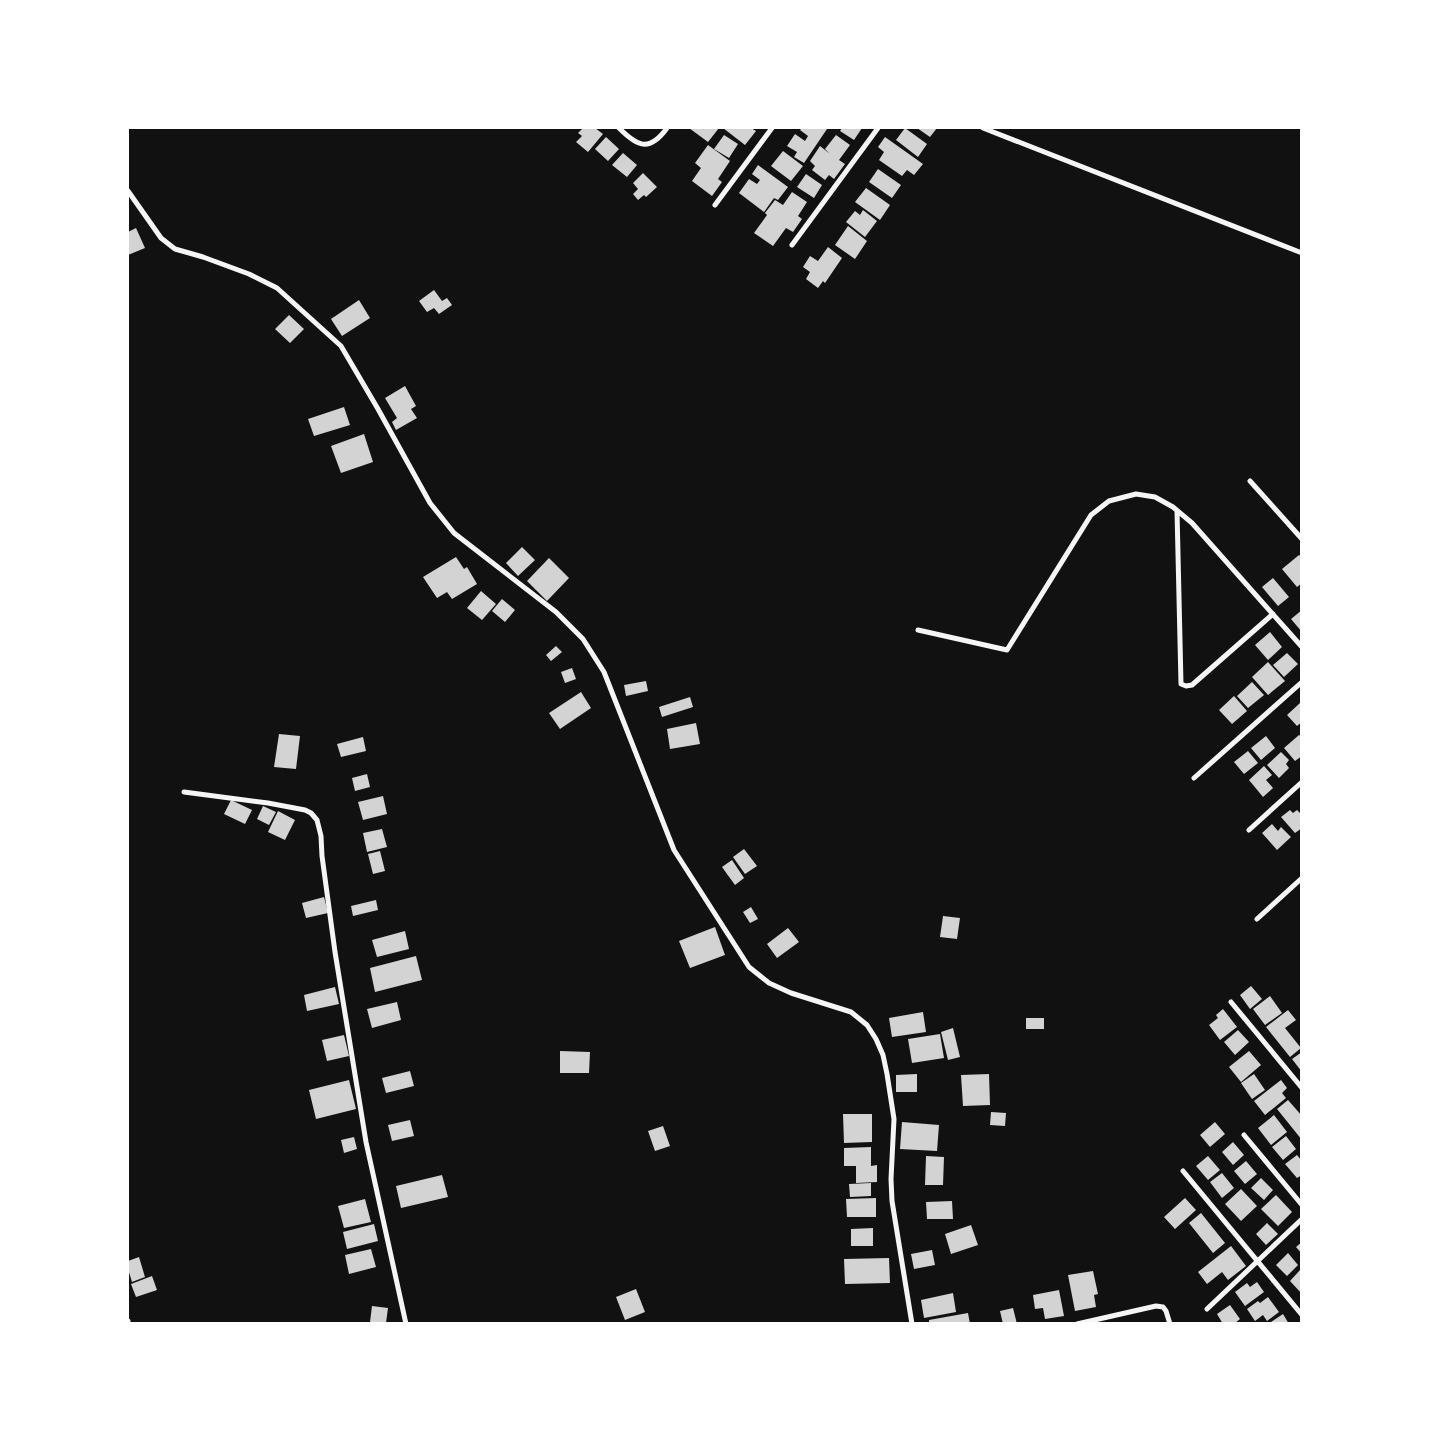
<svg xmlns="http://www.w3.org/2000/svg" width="1429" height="1451" font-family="'Zilla Slab',serif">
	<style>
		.building { fill: #d3d3d3 }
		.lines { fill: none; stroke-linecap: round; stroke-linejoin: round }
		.minor { stroke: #f5f5f5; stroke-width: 5 }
	</style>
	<rect width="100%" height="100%" fill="#111"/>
	<path class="building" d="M583 128H595L603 134 588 152 576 142 582 136 578 133Z
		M689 128H719L708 142Z
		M723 128H751L756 131 745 145Z
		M802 128H824L827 129 804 163 794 157 797 152 787 146 795 134 805 141 808 136 800 130Z
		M842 128H862L854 140 840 131Z
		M905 128 927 144 918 157 896 140Z
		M917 128H937L930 137Z
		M724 135 738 144 729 158 714 149Z
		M836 135 850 145 839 160 845 164 834 179 829 175 825 180 812 170 815 166 810 161 820 146 830 154 825 149Z
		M606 137 619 149 608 161 595 149Z
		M885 137 923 164 914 175 907 170 902 176 879 160 884 152 878 147Z
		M708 145 730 161 718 179 722 182 712 196 692 181 701 168 695 163Z
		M783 151 803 166 791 181 771 166Z
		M623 153 637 165 627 177 612 165Z
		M758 165 788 187 778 200 774 198 764 212 739 193 749 179 757 184 760 180 752 174Z
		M878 169 901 185 892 198 869 182Z
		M643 173 657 187 646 197 644 195 638 200 633 194 638 189 633 183Z
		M806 174 822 185 814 198 797 187Z
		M866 188 890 205 880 220 855 202Z
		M792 192 807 202 798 216 802 219 793 232 786 228 773 246 754 233 767 215 765 213 775 200 783 205Z
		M863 210 877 221 865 237 846 222 855 211 860 215Z
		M848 226 867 241 855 259 835 245Z
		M136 228 145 248 128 255V232Z
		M828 247 842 258 825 283 823 281 818 288 806 279 810 272 803 267 810 256 818 261Z
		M434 290 442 301 447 298 452 305 439 314 434 308 427 312 419 301Z
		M359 300 370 318 342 336 331 319Z
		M289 315 304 329 290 343 275 329Z
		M405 386 416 406 411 409 417 418 396 430 392 422 397 418 385 398Z
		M344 407 350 425 314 436 308 419Z
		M364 434 373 462 341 473 331 446Z
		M522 547 535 560 518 576 506 563Z
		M1299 555 1302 557V583L1297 587 1282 569Z
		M456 557 464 569 467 567 477 584 452 599 447 592 437 598 423 577Z
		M549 558 569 578 547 601 527 581Z
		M1273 578 1289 597 1278 606 1262 587Z
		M481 591 496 604 482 620 467 608Z
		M502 599 515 610 505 622 492 611Z
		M1302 610V632L1291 619Z
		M1270 632 1282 647 1268 660 1255 645Z
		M556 646 562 652 551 661 546 655Z
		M1287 653 1298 664 1284 677 1273 665Z
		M1268 662 1285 681 1268 695 1252 677Z
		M572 668 576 679 565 683 561 672Z
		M646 681 648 691 626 696 624 685Z
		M1252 682 1264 695 1248 708 1237 696Z
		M581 692 591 708 560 729 549 713Z
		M1234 696 1247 711 1232 724 1219 710Z
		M690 697 693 707 662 717 659 707Z
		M1300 703 1302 704V722L1297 726 1287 715Z
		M696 723 700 744 670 749 667 729Z
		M279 734 300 736 296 769 274 767Z
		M1299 735 1302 737V756L1295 761 1284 748Z
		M1266 736 1275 748 1261 760 1251 748Z
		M363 737 366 751 341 757 337 744Z
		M1248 751 1258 763 1244 774 1234 762Z
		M1281 752 1289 760 1286 764 1289 768 1279 778 1267 765Z
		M1264 766 1272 775 1266 780 1273 788 1263 797 1249 780Z
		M367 774 370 787 355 791 352 778Z
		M383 796 387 814 363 820 358 802Z
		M231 800 252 810 245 824 224 814Z
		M263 806 276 812 269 825 257 819Z
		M1290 810 1293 813 1297 810 1302 815V828L1295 833 1281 817Z
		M278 811 295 820 285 840 268 832Z
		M1272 824 1278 831 1281 827 1291 837 1277 850 1262 833Z
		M382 829 387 847 367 852 363 833Z
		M744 849 757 866 745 874 733 857Z
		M380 851 385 871 373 874 368 854Z
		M732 860 744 878 735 885 722 867Z
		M324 897 328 913 306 918 302 903Z
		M376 900 378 910 353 916 351 906Z
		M751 907 758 919 750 923 743 912Z
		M943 916 960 918 957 939 940 937Z
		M715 927 725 955 690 968 679 941Z
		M788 928 799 942 777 958 767 944Z
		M405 931 409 949 377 957 372 940Z
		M416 956 422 980 375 992 370 968Z
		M1251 986 1262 999 1250 1009 1240 995Z
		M335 987 339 1004 307 1011 304 995Z
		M1270 996 1282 1013 1265 1025 1253 1009Z
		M397 1002 401 1020 372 1028 367 1009Z
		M1223 1009 1237 1027 1220 1040 1209 1025 1218 1018 1216 1015Z
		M1288 1010 1296 1020 1285 1028 1301 1048 1290 1057 1266 1027Z
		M923 1012 926 1032 892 1037 889 1018Z
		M1026 1018H1044V1029H1026Z
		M953 1028 960 1057 948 1060 941 1032Z
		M1238 1030 1249 1042 1235 1055 1224 1042Z
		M940 1034 944 1058 912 1063 908 1039Z
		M344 1035 349 1056 327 1061 322 1040Z
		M560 1051 590 1052 589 1073H560Z
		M1249 1051 1261 1065 1241 1082 1229 1067Z
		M1302 1052V1072L1292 1059Z
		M410 1071 414 1086 386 1093 382 1078Z
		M917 1074V1092H896V1075Z
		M989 1074 990 1105 963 1106 961 1075Z
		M1254 1074 1265 1090 1252 1099 1241 1083Z
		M349 1080 356 1109 316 1119 309 1090Z
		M1281 1080 1287 1088 1282 1093 1286 1098 1265 1115 1254 1101Z
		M1288 1100 1302 1116V1140L1277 1109Z
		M991 1112 1006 1113 1005 1126 990 1125Z
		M843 1114H872V1142L844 1143Z
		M1274 1115 1287 1132 1271 1145 1258 1128Z
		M410 1120 414 1136 392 1141 388 1125Z
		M902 1122 939 1125 937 1151 900 1149Z
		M1215 1122 1225 1134 1210 1147 1200 1135Z
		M663 1126 670 1146 655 1151 648 1131Z
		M1286 1136 1296 1149 1283 1160 1272 1147Z
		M354 1137 357 1149 344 1153 341 1140Z
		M1233 1142 1244 1155 1233 1165 1222 1152Z
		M871 1147V1166L877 1165V1182L856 1183V1166H844V1148Z
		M1297 1155 1302 1161V1175L1297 1178 1285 1164Z
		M926 1156 944 1157 943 1185H925Z
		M1208 1156 1220 1170 1208 1180 1196 1166Z
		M1246 1161 1257 1174 1245 1184 1234 1171Z
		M1222 1173 1234 1188 1222 1198 1210 1182Z
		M442 1175 448 1197 401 1208 396 1186Z
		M1261 1178 1273 1190 1264 1200 1251 1188Z
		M871 1183V1196L850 1197 849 1184Z
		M1241 1189 1257 1206 1241 1221 1225 1204Z
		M1276 1195 1292 1212 1278 1226 1261 1209Z
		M876 1198V1217H847L846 1199Z
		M1185 1198 1196 1210 1175 1229 1164 1217Z
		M365 1199 371 1222 344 1228 338 1206Z
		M952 1201 953 1219H927L926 1202Z
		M1201 1213 1225 1243 1213 1253 1189 1223Z
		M1267 1223 1278 1234 1266 1245 1256 1234Z
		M374 1224 378 1241 347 1249 343 1232Z
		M971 1225 978 1245 951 1254 945 1234Z
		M873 1228V1246H851V1229Z
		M1302 1242V1254L1296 1247Z
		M1231 1246 1246 1266 1228 1280 1222 1272 1207 1284 1198 1272Z
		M371 1249 376 1267 349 1274 345 1255Z
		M932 1250 935 1265 914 1269 911 1254Z
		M1288 1253 1298 1265 1287 1276 1276 1265Z
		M139 1257 145 1277 132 1282 128 1269V1261Z
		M889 1258 890 1283 845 1284 844 1259Z
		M1300 1270 1302 1272V1294L1290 1281Z
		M1093 1271 1098 1294 1094 1295 1096 1307 1075 1311 1068 1275Z
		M152 1276 157 1290 136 1297 131 1284Z
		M1257 1282 1264 1292 1245 1306 1235 1292 1247 1283 1250 1287Z
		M636 1289 645 1312 625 1320 616 1297Z
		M1059 1290 1064 1316 1045 1319 1043 1308 1035 1309 1033 1295Z
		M953 1293 956 1312 924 1318 921 1300Z
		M1268 1297 1279 1312 1267 1321 1263 1315 1255 1321 1247 1309 1258 1301 1260 1303Z
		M1230 1305 1240 1319 1234 1324H1223L1217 1314Z
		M372 1306 388 1308 386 1323 370 1322Z
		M1013 1308 1017 1324H1003L1000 1311Z
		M968 1313 970 1324H929V1320Z
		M1283 1314 1289 1324H1272L1271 1322Z"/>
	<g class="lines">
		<path class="minor" d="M619 128C637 146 649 153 667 128
			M983 128 1302 253
			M128 191 161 238 175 249 203 257 249 274 277 288 341 346 378 409 430 503 454 533 556 612 583 639 604 672 674 850 749 967 769 983 791 993 851 1012 867 1025 876 1039 883 1055 887 1074 894 1119 891 1179 892 1201 912 1324
			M715 205 772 128
			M792 245 878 128
			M1250 481 1302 539
			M1177 511 1181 684 1186 686 1192 685 1273 614
			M918 630 1007 650 1091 515 1109 501 1136 494 1155 497 1173 507 1192 523 1302 647
			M1194 778 1302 682
			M184 792 268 803 305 810 311 813 317 820 321 836 322 856 335 952 366 1142 406 1324
			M1249 830 1302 782
			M1257 919 1302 878
			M1231 1002 1302 1088
			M1244 1135 1302 1205
			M1183 1171 1302 1315
			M1207 1309 1302 1219
			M128 1321V1322
			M1077 1324 1156 1306 1163 1307 1166 1311 1170 1324"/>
	</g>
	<rect width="1429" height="1451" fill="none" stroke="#ffffff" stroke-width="258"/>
</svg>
